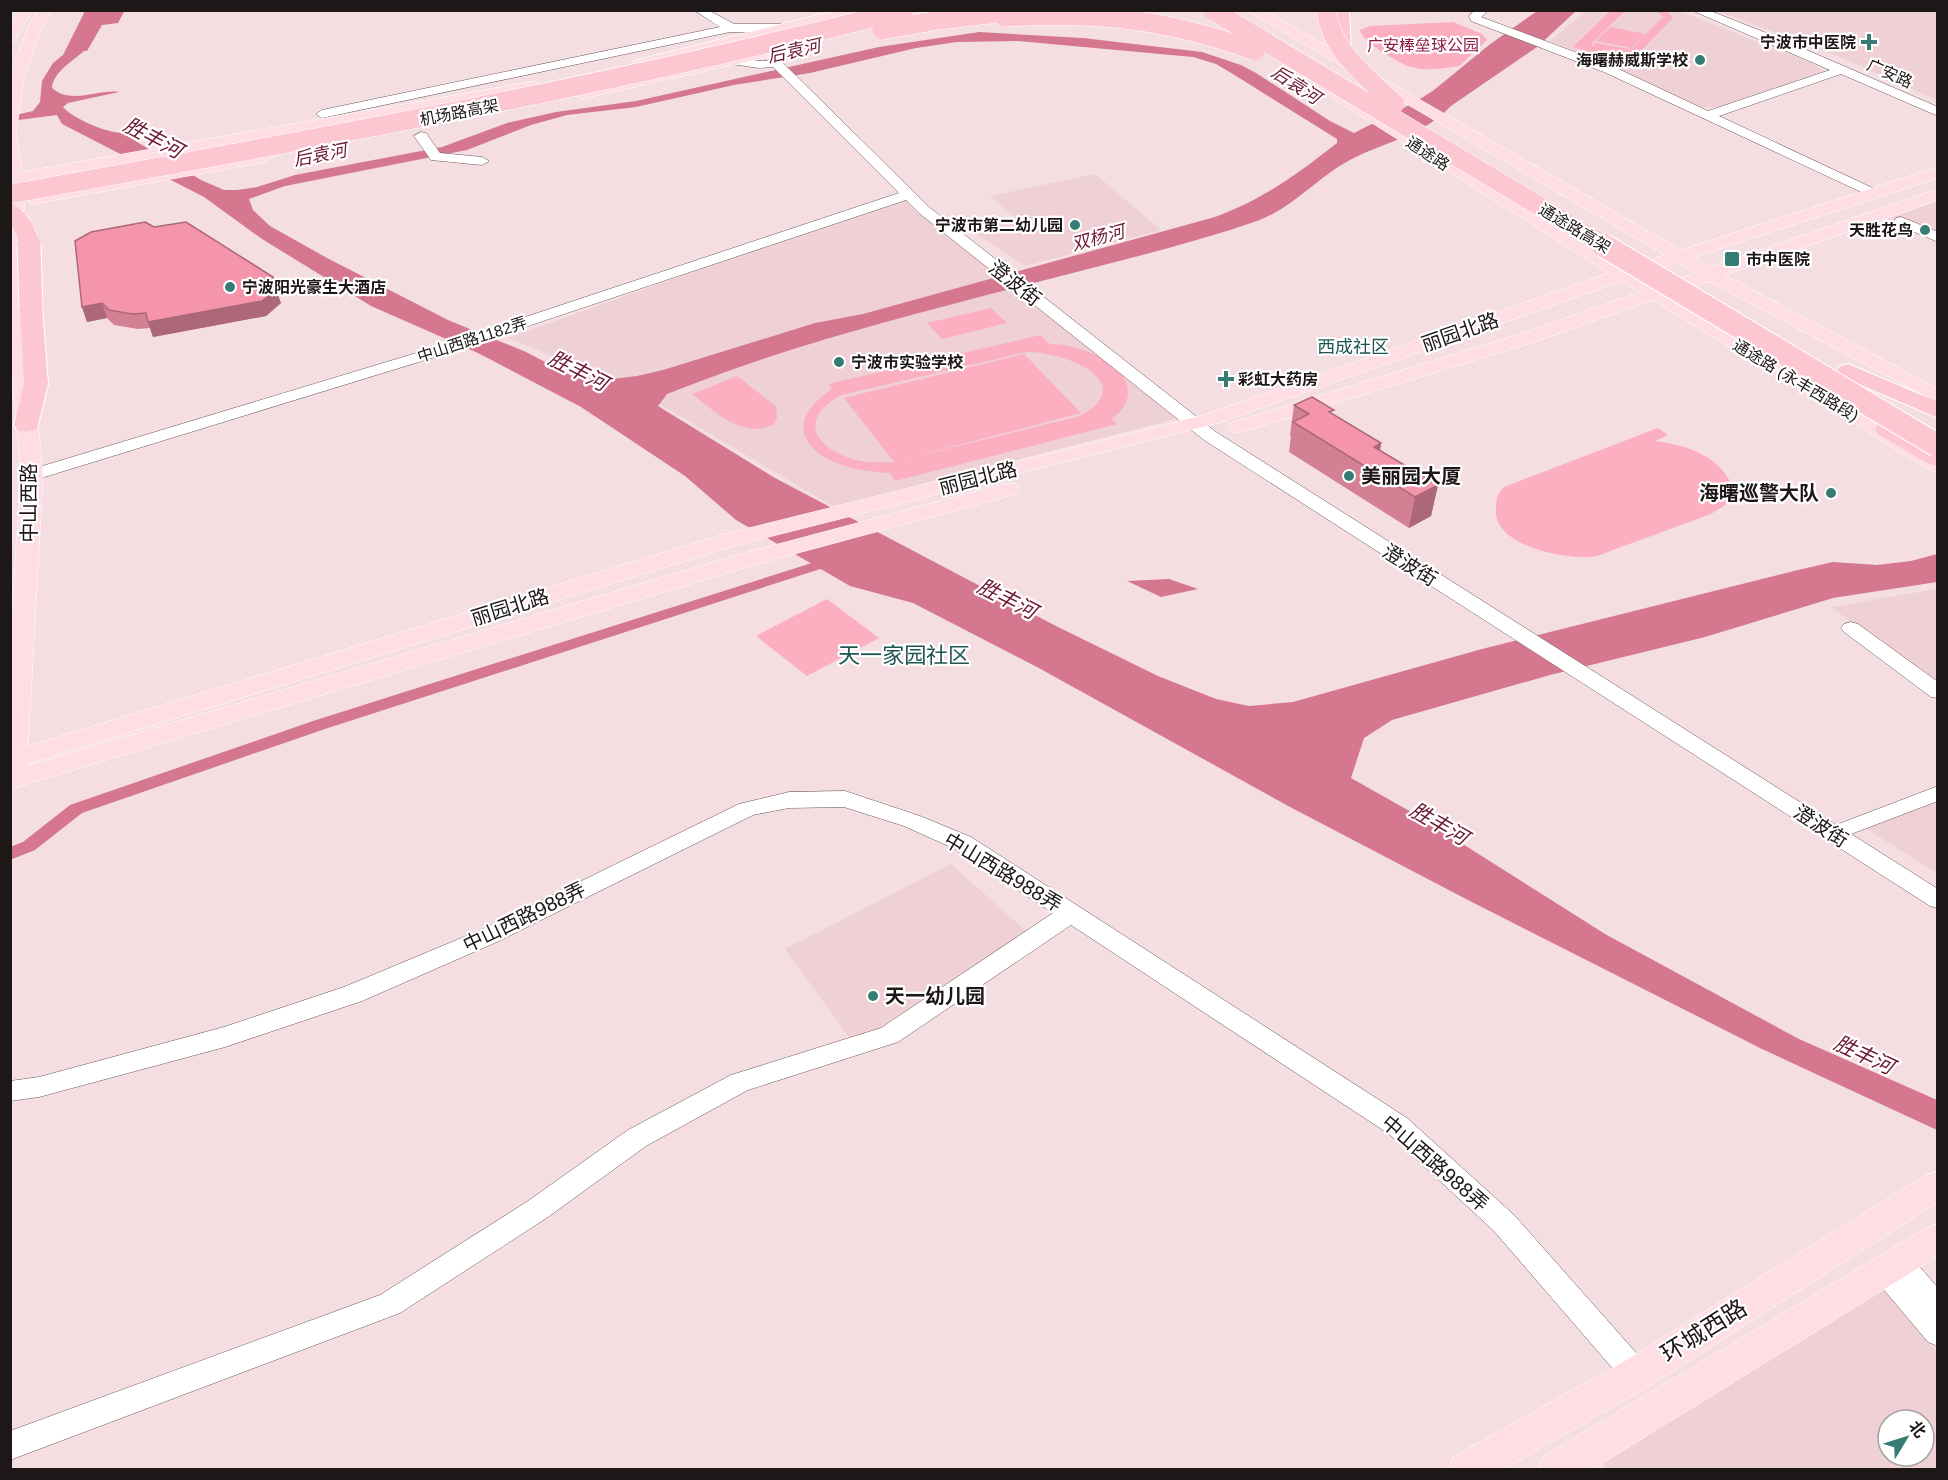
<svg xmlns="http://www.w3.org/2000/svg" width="1948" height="1480" font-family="Helvetica,'Noto Sans SC',sans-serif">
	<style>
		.built { fill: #eed0d5; fill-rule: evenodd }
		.green { fill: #fbafc0; fill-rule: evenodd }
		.water { fill: #d5788f; fill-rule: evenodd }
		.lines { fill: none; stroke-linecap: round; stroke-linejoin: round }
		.canal { fill: #d5788f; fill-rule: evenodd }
		.minor-casing { stroke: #6a585b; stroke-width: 1 }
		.major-casing { stroke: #fff; stroke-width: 1 }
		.highway-casing { stroke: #fff; stroke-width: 2 }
		.minor { fill: #fff; fill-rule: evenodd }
		.major { fill: #fedde4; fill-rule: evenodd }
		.highway { fill: #fdc7d2; fill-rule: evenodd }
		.highway-bridge-far1-casing { stroke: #fff; stroke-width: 20; stroke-linecap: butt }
		.highway-bridge-casing { stroke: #fff; stroke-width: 25; stroke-linecap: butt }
		.highway-bridge-far1 { stroke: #fdc7d2; stroke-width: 19 }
		.highway-bridge { stroke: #fdc7d2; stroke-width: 23 }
		.wall { fill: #d38094 }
		.shaded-wall { fill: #ac6878 }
		.building { fill: #f595ac; stroke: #ac6878; stroke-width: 1.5 }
		.poi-dot { fill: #367c74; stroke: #fff; stroke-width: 2 }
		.labels { text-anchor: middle; stroke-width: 4.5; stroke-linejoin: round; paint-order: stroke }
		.far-poi-label { font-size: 16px; font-weight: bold; fill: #1e1718; stroke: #fff; text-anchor: end }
		.far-park-label { font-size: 16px; fill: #8a1a43; stroke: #fff }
		.far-street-label { font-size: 16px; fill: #1e1718; stroke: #fff }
		.far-water-label { font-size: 18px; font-style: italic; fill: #6d1936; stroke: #fff }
		.far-quarter-label { font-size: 18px; fill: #1d5650; stroke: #fff }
		.street-label { font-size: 20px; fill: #1e1718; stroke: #fff }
		.poi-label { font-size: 20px; font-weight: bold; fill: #1e1718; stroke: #fff; text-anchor: start }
		.water-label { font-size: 21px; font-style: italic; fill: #6d1936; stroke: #fff }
		.quarter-label { font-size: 22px; fill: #1d5650; stroke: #fff }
		.near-street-label { font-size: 24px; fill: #1e1718; stroke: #fff }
	</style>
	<rect width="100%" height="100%" fill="#f4dee2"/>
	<path class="built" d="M1586 11H1680L1816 65 1823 71 1720 107H1700L1586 55 1550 41Z
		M1718 11H1937V100L1835 55Z
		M1095 174 1161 230 1025 266 971 230 1017 219 990 196Z
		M906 200 1179 418 834 507 629 386 508 338 754 250Z
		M1937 201V242L1887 219Z
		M1937 589V685L1831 607Z
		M1937 800V873L1865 828Z
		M951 864 1027 932 854 1044 785 949Z
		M1884 1287 1937 1351V1469L1608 1470 1602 1462ZM1888 1420H1924V1456H1888Z"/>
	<path class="green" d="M1611 10 1625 11 1592 43V47L1596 43 1629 49 1626 53 1663 17 1657 11H1667L1673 18 1636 56 1605 57 1573 47Z
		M1453 22 1482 34 1487 40 1459 66 1453 67C1440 69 1424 71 1411 67 1399 64 1360 40 1360 30L1370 26Z
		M1610 27 1646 34 1632 48 1596 41Z
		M991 308 1007 323 942 339 927 323Z
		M1041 335C1044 338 1047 343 1051 344 1055 345 1060 344 1065 345 1087 350 1128 363 1128 392 1128 404 1121 412 1112 419L1117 424 895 481 890 473C870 472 848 469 830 460 790 440 799 410 832 389L828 384ZM1027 352C1063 351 1142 382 1080 416L897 461 1081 413 1024 354 844 398 894 462C884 462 872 463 861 461 818 452 794 421 841 395Z
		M737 376 778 408 776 409 777 418 774 424C744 440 715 412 692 394Z
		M1658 428 1668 435 1655 441C1687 445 1725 457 1734 492L1728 503 1711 514C1682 525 1653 535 1624 546 1613 549 1600 557 1589 557 1561 559 1492 545 1496 508 1496 499 1498 493 1504 487Z
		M827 599 879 638 807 676 756 636Z"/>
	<path class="water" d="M125 10 118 23 102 25 87 51H84C73 61 53 72 52 88 71 105 98 89 119 92L68 103 63 107C72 118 107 133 122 133L201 180 224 190H237L257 187 295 175 442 147 507 123 556 112 636 101 879 47 979 32 1083 38 1202 52 1241 65 1256 73 1330 121 1354 133 1417 101 1434 90 1489 45 1537 11H1576L1537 47 1451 106C1425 134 1389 141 1356 157 1321 173 1294 208 1257 221 1193 243 1127 259 1061 276 929 310 794 343 667 394L658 406 775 478 1056 626 1158 676 1216 699 1249 706 1293 702 1482 649 1798 570 1833 562 1877 565 1911 561 1937 554V582L1833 598 1705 637 1550 675 1392 720 1364 738 1351 778 1420 817 1605 934 1799 1039 1937 1100V1130L1762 1049 1466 899 1290 807 1037 667 913 603 850 586 736 520 685 476 581 407 478 353 371 306 262 239 204 197 62 124 57 115 11 121V116L33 111 40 102 42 81 53 63 63 55 85 11ZM1018 41 1193 57 1216 64 1233 74 1337 139V143C1296 175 1264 199 1215 217L863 314 815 323 663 370 637 376 604 380 572 376 526 352 448 320 327 258 270 226 253 210 249 199 285 186 467 150 531 125 567 115 636 107 734 85 810 73 916 48 957 42Z
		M1169 579 1198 589 1161 597 1127 581Z"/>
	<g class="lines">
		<path class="canal" d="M837 555 842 556 844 559 842 562 325 729 82 813 35 850 10 860V847L23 842 70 805 313 721Z"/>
		<g class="minor-casing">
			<path id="minor" d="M694 10H708L734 24H787L793 28 787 32H730L322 118 316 114 322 110 720 27Z
				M1475 10H1489L1481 17 1612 66 1708 111 1830 70 1691 10H1708L1779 38 1938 107V116L1841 74 1719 116 1877 190 1879 193 1877 196 1872 197 1604 72 1471 21 1469 16Z
				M790 43 796 47 783 63 929 207 1216 432 1836 825 1938 786V801L1851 834 1938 889V908L1930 906 1204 440 919 213 906 200 435 357 38 479H26L23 475 26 471 423 351 899 193 773 67 759 68 731 64 729 61C746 47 765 79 786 44Z
				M421 132 426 133 440 153 482 157 489 161 482 165 431 160 414 136Z
				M1901 217 1938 232V242L1896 224 1894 221 1896 218Z
				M1851 622 1858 624 1938 682V698L1931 697 1844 632 1841 628 1844 624Z
				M845 791 920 816 971 837 1407 1118 1514 1215 1646 1364 1651 1374 1646 1384 1636 1388 1626 1384 1494 1231 1389 1134 1071 925 898 1042 748 1090 646 1146 548 1217 400 1313 10 1460V1431L380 1295 528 1201 628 1130 731 1075 881 1028 1053 913 955 849 904 826 844 807 789 808 753 815 499 941 362 1001 225 1047 39 1097 10 1101V1081L39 1077 224 1027 344 987 483 929 739 804 789 792Z
				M1898 1250 1908 1253 1938 1288V1346L1928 1342 1874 1278 1870 1269 1874 1260 1886 1257 1888 1253Z"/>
		</g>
		<g class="major-casing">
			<path id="major" d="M19 10H33L15 40 10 41V24Z
				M39 10H53L43 25 23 82 16 135 22 172 535 81 543 86 535 91 23 182 25 198 33 194 265 152 273 157 265 162 33 204 25 200 20 239 43 475 28 746 721 535 1204 415 1609 273 1331 97 1328 94 1331 91H1341L1626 268 1665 255 1246 10H1264L1681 250 1938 167V178L1694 257 1711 267 1938 189V200L1725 275 1938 389V403L1709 281 1669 294 1938 458V473L1931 471 1653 300 1534 342 1245 431 1238 433 1231 431 1228 427 1231 423 1520 334 1640 292 1622 281 1218 423 737 545 27 764V766L741 554 1008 483 1016 484 1019 489 1016 494 757 564 10 789V643L21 475 10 353V74L29 25ZM1678 263 1695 273 1656 287 1638 276Z
				M838 10H864L862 13 638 68 631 64 633 61Z
				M910 10H934L932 13 878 28 871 24 873 21Z
				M762 50 767 51 769 54 767 57 581 99 573 94 581 89Z
				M1938 1171V1202L1649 1386 1502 1470H1448L1453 1457 1623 1362 1926 1175Z
				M1938 1224V1256L1591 1470H1538L1543 1457 1926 1228Z"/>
		</g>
		<g class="highway-casing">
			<path id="highway" d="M1333 10H1349L1351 51 1348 55H1336L1333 51Z
				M31 301 39 303 42 308 48 384 38 425 35 430 26 432 17 430 14 425 24 384 20 308 23 303Z
				M1848 364 1938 402V418L1840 376 1836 371 1840 366Z
				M1887 422 1896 424 1938 448V466L1929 464 1878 434 1875 429 1878 424Z"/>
		</g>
		<use href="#minor" class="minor"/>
		<use href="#major" class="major"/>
		<use href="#highway" class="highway"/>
		<g class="highway-bridge-far1-casing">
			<path id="highway-bridge-far1" d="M1212 10 1606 246
				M1326 10C1331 51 1367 77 1395 104
				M1005 17C1099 12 1166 19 1255 51
				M882 30 939 20 1024 10
				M10 194C310 140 609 86 904 10
				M10 213C22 222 27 232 30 246"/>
		</g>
		<g class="highway-bridge-casing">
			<path id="highway-bridge" d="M29 245 31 308
				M1603 245 1938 446"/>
		</g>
		<use href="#highway-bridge-far1" class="highway-bridge-far1"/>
		<use href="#highway-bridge" class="highway-bridge"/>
	</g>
	<path class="wall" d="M154 227 281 303 266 316 153 337 150 328 138 329 114 325 107 318 87 322 82 307Z
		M1294 405 1333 414 1381 443 1380 451 1438 485 1431 516 1409 528 1289 452 1291 436 1290 435Z"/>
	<path class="shaded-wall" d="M276 289 281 303 266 316 153 337 148 322Z
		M102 303 107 318 87 322 82 307Z
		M1381 443 1376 473 1374 447Z
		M1438 485 1431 516 1409 528 1415 497Z"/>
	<path class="building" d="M145 222 154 227 186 222 273 277 276 289 262 301 148 322 146 313 132 314 109 310 102 303 82 307 75 241 91 232Z
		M1312 397 1334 410 1329 412 1381 443 1374 447 1438 485 1415 497 1293 422 1309 414 1294 405Z"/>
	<g class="poi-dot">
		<path d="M1866 33h6v6h6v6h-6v6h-6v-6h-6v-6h6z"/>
		<circle cx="1700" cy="60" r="6"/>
		<circle cx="1075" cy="225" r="6"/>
		<circle cx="1925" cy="230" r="6"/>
		<rect x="1724" y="251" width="16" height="16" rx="3"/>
		<circle cx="230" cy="287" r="6"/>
		<circle cx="839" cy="362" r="6"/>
		<path d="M1223 370h6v6h6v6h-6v6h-6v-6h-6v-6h6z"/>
		<circle cx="1349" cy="476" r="6"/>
		<circle cx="1831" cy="493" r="6"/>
		<circle cx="873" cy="996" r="6"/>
	</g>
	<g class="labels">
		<g class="far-poi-label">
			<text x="1856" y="48">宁波市中医院</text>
			<text x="1688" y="66">海曙赫威斯学校</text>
			<text x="1063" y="231">宁波市第二幼儿园</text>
			<text x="1913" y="236">天胜花鸟</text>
			<text x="1746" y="265" text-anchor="start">市中医院</text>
			<text x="242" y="293" text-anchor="start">宁波阳光豪生大酒店</text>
			<text x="851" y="368" text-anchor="start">宁波市实验学校</text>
			<text x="1238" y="385" text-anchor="start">彩虹大药房</text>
		</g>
		<g class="far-park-label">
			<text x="1423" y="51">广安棒垒球公园</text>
		</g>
		<g class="far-street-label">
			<text transform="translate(1890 73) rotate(24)" y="6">广安路</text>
			<text transform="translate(459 112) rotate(-11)" y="6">机场路高架</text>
			<text transform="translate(1428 153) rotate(33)" y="6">通途路</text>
			<text transform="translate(1575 228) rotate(31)" y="6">通途路高架</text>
			<text transform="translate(472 339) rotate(-18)" y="6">中山西路1182弄</text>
			<text transform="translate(1796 380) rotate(31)" y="6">通途路 (永丰西路段)</text>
		</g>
		<g class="far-water-label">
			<text transform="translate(794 51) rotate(-12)" y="6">后袁河</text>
			<text transform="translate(1296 85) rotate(33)" y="6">后袁河</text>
			<text transform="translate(320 155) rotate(-11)" y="6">后袁河</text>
			<text transform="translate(1098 238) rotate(-15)" y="6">双杨河</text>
		</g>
		<g class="far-quarter-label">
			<text x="1353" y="353">西成社区</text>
		</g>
		<g class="street-label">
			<text transform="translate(1015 283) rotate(38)" y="7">澄波街</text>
			<text transform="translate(1460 332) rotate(-19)" y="7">丽园北路</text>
			<text transform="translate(978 478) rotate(-14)" y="7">丽园北路</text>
			<text transform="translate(29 503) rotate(-90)" y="7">中山西路</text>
			<text transform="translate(1410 565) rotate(32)" y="7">澄波街</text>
			<text transform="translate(510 607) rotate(-17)" y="7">丽园北路</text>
			<text transform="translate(1821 826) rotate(33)" y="7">澄波街</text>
			<text transform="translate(1003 872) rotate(31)" y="7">中山西路988弄</text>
			<text transform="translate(524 917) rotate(-26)" y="7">中山西路988弄</text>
			<text transform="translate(1435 1163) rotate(41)" y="7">中山西路988弄</text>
		</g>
		<g class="poi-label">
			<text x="1361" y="483">美丽园大厦</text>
			<text x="1819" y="500" text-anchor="end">海曙巡警大队</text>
			<text x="885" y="1003">天一幼儿园</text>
		</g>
		<g class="water-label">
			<text transform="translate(153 138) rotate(28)" y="7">胜丰河</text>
			<text transform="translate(578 371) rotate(27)" y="7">胜丰河</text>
			<text transform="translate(1007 599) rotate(27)" y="7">胜丰河</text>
			<text transform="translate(1439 824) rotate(30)" y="7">胜丰河</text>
			<text transform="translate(1864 1055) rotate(25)" y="7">胜丰河</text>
		</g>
		<g class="quarter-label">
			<text x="904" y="663">天一家园社区</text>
		</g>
		<g class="near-street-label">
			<text transform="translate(1704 1331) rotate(-32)" y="8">环城西路</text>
		</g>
	</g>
	<rect width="1948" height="1480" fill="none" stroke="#1e1718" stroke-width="24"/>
	<g transform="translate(1906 1438) rotate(52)"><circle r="28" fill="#ffffff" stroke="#a5a2a3" stroke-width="1.5"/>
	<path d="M0-4.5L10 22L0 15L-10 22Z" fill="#367c74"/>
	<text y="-9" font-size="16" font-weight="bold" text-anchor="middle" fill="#1e1718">北</text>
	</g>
</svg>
